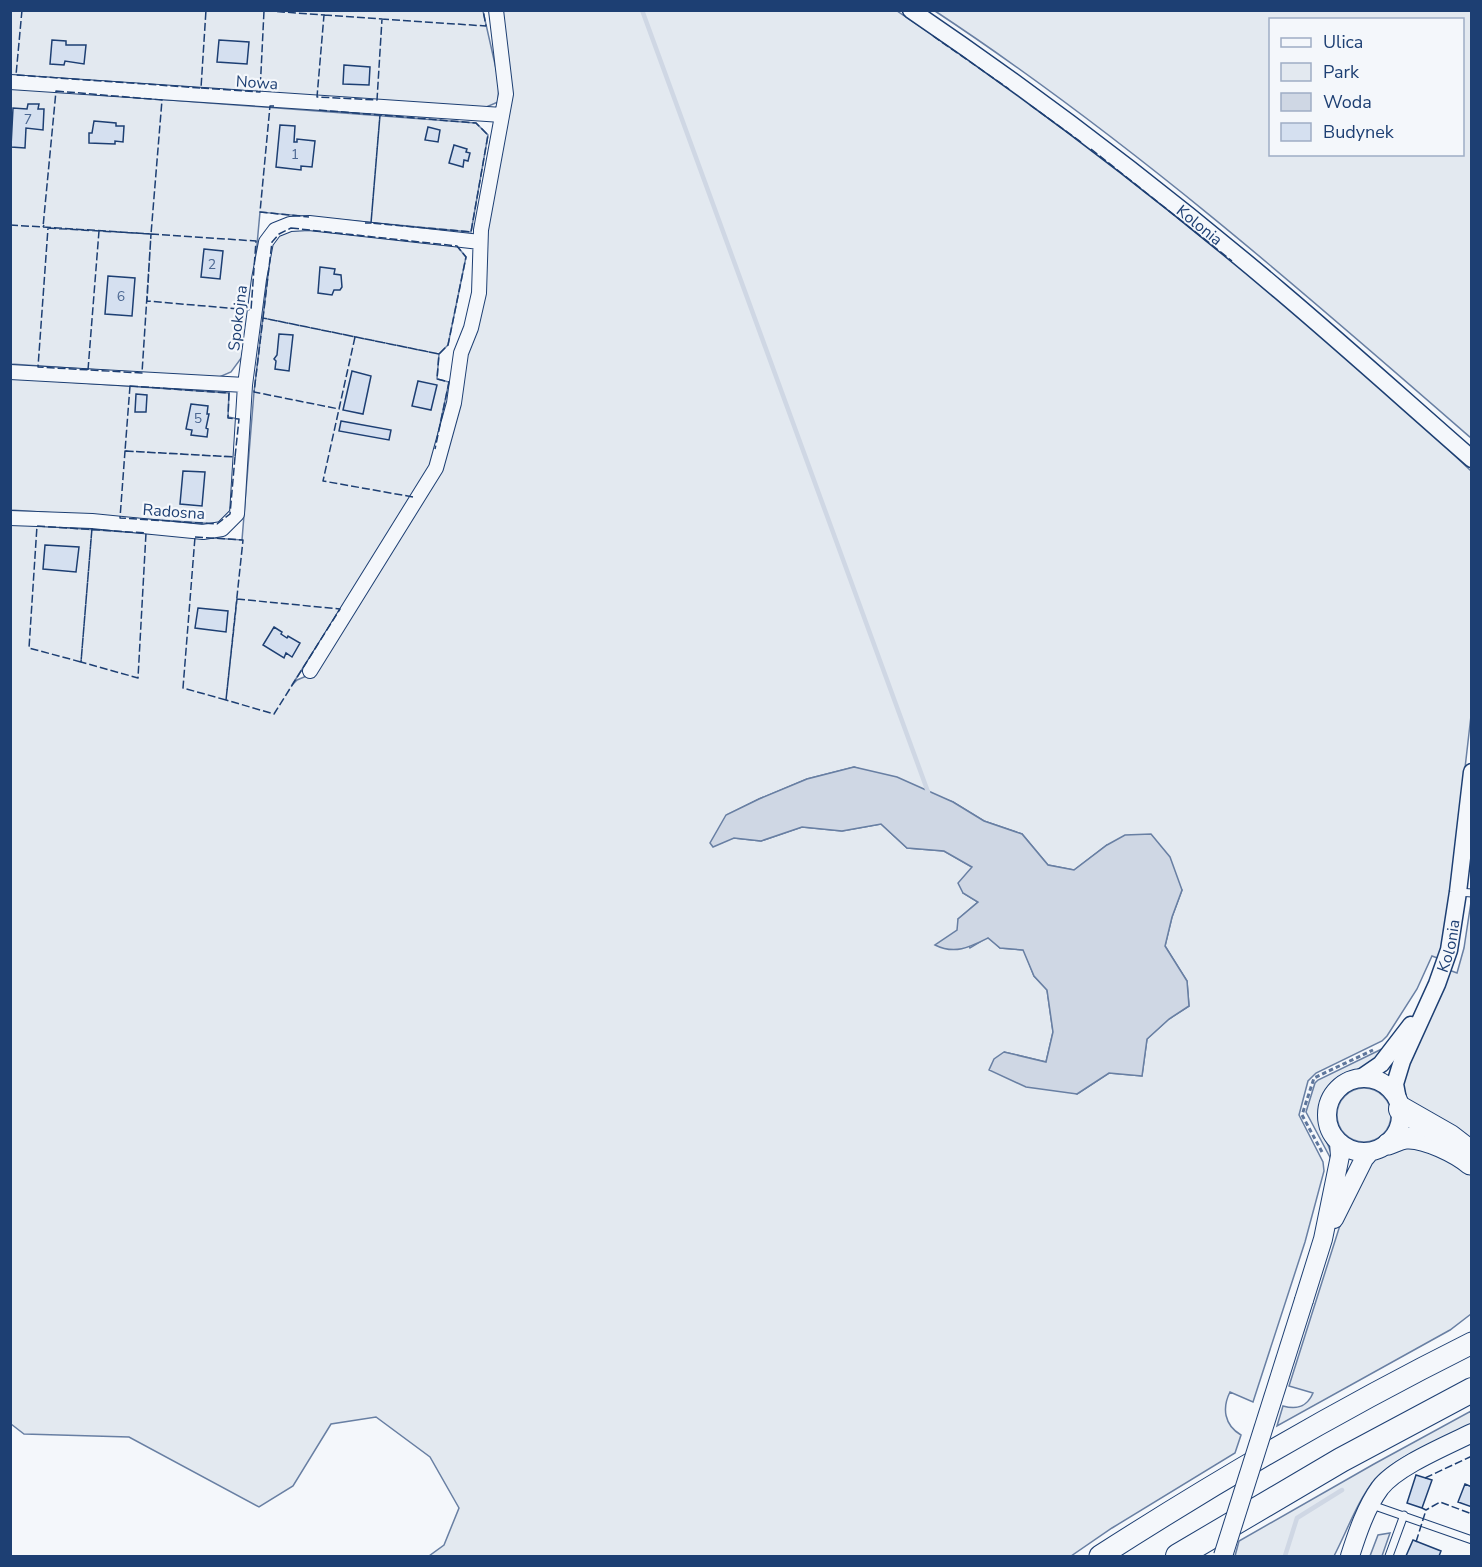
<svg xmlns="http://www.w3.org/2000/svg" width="1482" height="1567" font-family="'Nunito Sans',sans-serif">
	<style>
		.green { fill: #e3e9f0; stroke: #687fa3; stroke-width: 1.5; fill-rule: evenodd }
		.parking { fill: #e3e8f0; stroke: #687fa3; stroke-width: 1.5 }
		.water { fill: #cfd7e4; stroke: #687fa3; stroke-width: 1.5 }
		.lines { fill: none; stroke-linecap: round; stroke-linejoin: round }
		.stream { stroke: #cfd7e4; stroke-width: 4.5 }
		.building { fill: #d5e0f0; stroke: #1d3f73; stroke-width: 1.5 }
		.service-casing { stroke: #1d3f73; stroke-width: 9 }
		.minor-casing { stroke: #1d3f73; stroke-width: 16 }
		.tertiary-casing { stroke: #1d3f73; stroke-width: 19 }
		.secondary-casing { stroke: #1d3f73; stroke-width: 20 }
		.primary-casing { stroke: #1d3f73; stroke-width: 23 }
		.motorway-casing { stroke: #1d3f73; stroke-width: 26 }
		.path { stroke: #5e769c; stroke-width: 3; stroke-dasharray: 4.5 3; stroke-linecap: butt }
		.service { stroke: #f4f7fb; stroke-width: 7 }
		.minor { stroke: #f4f7fb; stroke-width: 14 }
		.tertiary { stroke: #f4f7fb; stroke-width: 16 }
		.secondary { stroke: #f4f7fb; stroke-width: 18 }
		.primary { stroke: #f4f7fb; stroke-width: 21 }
		.motorway { stroke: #f4f7fb; stroke-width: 24 }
		.secondary-bridge-casing { stroke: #1d3f73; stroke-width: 20; stroke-linecap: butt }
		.secondary-bridge { stroke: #f4f7fb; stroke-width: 18 }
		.fence { stroke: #1d3f73; stroke-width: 1.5; stroke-dasharray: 8 3; stroke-linecap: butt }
		.labels { text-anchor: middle; stroke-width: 4.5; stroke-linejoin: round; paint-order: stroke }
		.number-label { font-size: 14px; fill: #4b6792 }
		.street-label { font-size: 16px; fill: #1d3f73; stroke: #f4f7fb }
	</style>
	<rect width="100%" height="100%" fill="#f4f7fb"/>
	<path class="green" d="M10 11H483L499 82 498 102 484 108 11 75Z
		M502 11H897L1007 86 1127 175 1285 303 1429 431 1471 471 1472 707 1447 925 1440 959 1432 956 1417 989 1387 1036 1382 1041 1316 1073 1308 1081 1299 1115 1323 1162 1324 1171 1305 1242 1253 1402 1230 1392C1222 1408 1224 1425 1241 1435L1235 1453 1112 1528 1071 1556H429L444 1545 459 1508 430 1457 376 1417 331 1424 293 1486 259 1507 129 1437 24 1434 11 1424 10 524 242 540 254 392 272 242 279 234 291 228 457 246 466 257 448 345 439 354 437 379 449 382 431 467 292 685 297 680 314 673 446 449 485 225 504 133ZM854 767 953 802 984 821 1022 834 1048 865 1074 870 1107 845 1182 890 1172 917 1165 946 1187 981 1189 1006 1169 1019 1147 1039 1142 1076 1109 1073 1077 1094 1004 1052 1046 1062 1053 1032 1047 990 1034 976 1024 950 1000 948 988 937 970 948 958 919 978 902 963 893 972 867 944 851 907 848 881 824 842 831 802 827 761 841 734 838 727 815 759 799 807 779Z
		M935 11H1471V438C1299 288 1126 137 935 11ZM1270 20H1462V154H1270Z
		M10 88 476 123 488 135 471 232 260 212 251 310 242 357 231 372 217 378 11 364Z
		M10 378 229 393 228 417 239 419 230 514 217 524 11 510Z
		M1471 902V1146L1409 1106 1402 1082 1449 970 1457 973 1464 948Z
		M1388 1046C1382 1052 1376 1061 1369 1066 1364 1070 1357 1069 1351 1071 1330 1077 1315 1099 1319 1122 1321 1136 1332 1146 1332 1161L1306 1112 1315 1083 1318 1080Z
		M1337 1115a27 27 0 1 1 54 0a27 27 0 1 1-54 0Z
		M1397 1148H1418L1459 1165 1471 1175V1314L1450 1330 1277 1426 1283 1406C1297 1410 1307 1407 1313 1393L1289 1386 1348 1200 1369 1162Z
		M1471 1411V1425C1442 1440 1397 1455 1375 1479 1359 1498 1346 1533 1334 1556H1235L1239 1541 1374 1464Z"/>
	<path class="parking" d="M1390 1533 1382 1556H1370L1378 1535Z"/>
	<path class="water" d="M854 767 897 777 953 802 984 821 1022 834 1048 865 1074 870 1107 845 1125 835 1151 834 1170 857 1182 890 1172 917 1165 946 1187 981 1189 1006 1169 1019 1147 1039 1142 1076 1109 1073 1077 1094 1026 1087 989 1070 994 1059 1004 1052 1046 1062 1053 1032 1047 990 1034 976 1023 950 1000 948 988 938C970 947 955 955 935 945L957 930 958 919 978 902 963 893 958 883 972 867 944 851 907 848 881 824 842 831 802 827 761 841 734 838 713 847 710 843 726 815 759 799 807 779Z"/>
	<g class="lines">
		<path class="stream" d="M642 10 928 792
			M1285 1556 1297 1518 1342 1490"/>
	</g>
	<path class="building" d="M52 40 66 41V45H86L84 64 65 61 64 65 50 64Z
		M219 40 249 42 247 64 217 62Z
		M344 65 370 67 369 85 343 84Z
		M28 104H39L38 109H44L43 130 26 128 25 148 11 147 13 108 27 109Z
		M94 121 116 123V126H124L123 142 115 141V144L89 143V133H92Z
		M280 125 295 126 294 142H297V139L315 141 312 167 301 166V170L276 167Z
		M428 127 440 130 438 142 425 140Z
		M454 145 467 149 466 152 470 153 468 161 464 160 463 167 449 163Z
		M204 249 223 251 220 279 201 277Z
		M320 267 335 269 334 274 341 275 342 287 340 290H334L332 295 318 293Z
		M108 276 135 278 132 316 105 314Z
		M279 334 293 335 289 371 275 369 276 361 274 359 277 355Z
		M352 371 371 376 363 414 343 410Z
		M418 381 437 385 431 410 412 406Z
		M136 394 147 395 146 412H135Z
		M191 404 208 406 207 414H209L206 428 208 429 207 437 191 435 192 430 186 429Z
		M341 421 391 430 389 440 339 431Z
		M183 471 205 472 202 506 180 504Z
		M45 545 79 547 76 572 43 569Z
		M198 608 228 611 226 632 195 628Z
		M274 627 282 632 281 634 287 638 288 636 300 643 292 657 286 653 284 658 263 645Z
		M1416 1475 1432 1480 1422 1508 1407 1503Z
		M1465 1484 1472 1487V1507L1458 1502Z
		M1413 1540 1441 1551 1439 1556H1406Z"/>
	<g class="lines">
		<g class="service-casing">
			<path id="service" d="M1458 892 1472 893
				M1372 1505 1472 1540
				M1389 1556 1404 1515"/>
		</g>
		<g class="minor-casing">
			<path id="minor" d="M10 82 502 115
				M10 372 245 385 259 279 266 242 275 230 290 224 309 223 480 242
				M10 518 92 521 203 532 222 529 237 514 245 385
				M310 671 436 468 454 403 461 353 471 328 479 293 481 230 506 94 496 10"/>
		</g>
		<g class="tertiary-casing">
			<g id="tertiary">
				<path id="s1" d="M911 10C1039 97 1162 191 1280 291 1345 346 1408 403 1472 459"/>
				<path d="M1362 1077 1381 1064 1411 1025"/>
				<path id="s2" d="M1398 1100 1395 1084 1402 1061 1437 984 1449 950 1458 892 1472 772"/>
			</g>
		</g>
		<g class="secondary-casing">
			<path id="secondary" d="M1327 1115a37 37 0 1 1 74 0a37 37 0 1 1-74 0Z
				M1334 1219 1364 1159 1370 1152
				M1304 1300 1323 1239 1340 1156 1339 1143
				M1350 1556C1357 1534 1366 1507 1380 1488 1397 1466 1446 1446 1472 1433"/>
		</g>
		<g class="primary-casing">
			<path id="primary" d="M1388 1144C1394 1142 1401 1138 1407 1138 1425 1137 1457 1153 1470 1164
				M1100 1556C1220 1479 1344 1407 1472 1343"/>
		</g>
		<g class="motorway-casing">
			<path id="motorway" d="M1401 1109 1450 1137 1472 1154
				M1178 1556 1341 1460 1472 1390"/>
		</g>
		<path class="path" d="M1322 1152 1302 1115 1314 1078 1373 1050"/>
		<use href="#service" class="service"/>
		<use href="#minor" class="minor"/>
		<use href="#tertiary" class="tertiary"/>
		<use href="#secondary" class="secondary"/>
		<use href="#primary" class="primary"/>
		<use href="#motorway" class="motorway"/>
		<g class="secondary-bridge-casing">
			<path id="secondary-bridge" d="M1223 1556 1304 1300"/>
		</g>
		<use href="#secondary-bridge" class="secondary-bridge"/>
		<path class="fence" d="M22 10 16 75 201 88 206 10
			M255 10 325 15
			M324 15 382 19 377 100 317 97Z
			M381 19 486 26 483 10
			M933 36 1009 89
			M201 88 260 92 264 11
			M56 91 162 100 151 234 43 227Z
			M1030 105 1081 142
			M274 106H270L260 212 309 217
			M319 110 476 123 488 135 471 232 371 223 380 115
			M1091 149 1232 261
			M365 223H371L380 115
			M10 225 43 227 44 225
			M48 228 151 234 142 373 38 367Z
			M291 228 457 246 466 257 448 345 439 354 263 318 272 242 279 234Z
			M151 234 256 241 251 310 147 301Z
			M355 337 323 481 413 497
			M355 337 339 409 254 392 263 318 439 354 437 379 449 382 435 449
			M88 370 99 231
			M130 386 229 393 228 418 239 419 235 457 125 451Z
			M125 451 235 457 230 514 217 524 120 518Z
			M92 528 81 662 138 678 146 533 37 526 29 648 81 662 92 528
			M195 537 243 540 226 700 183 688Z
			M237 599 340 609 274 714 226 700Z
			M1425 1478 1472 1456
			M1422 1508 1426 1510 1440 1502 1472 1514
			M1416 1542 1426 1510"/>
	</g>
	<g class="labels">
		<g class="number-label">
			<text x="28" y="124">7</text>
			<text x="295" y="159">1</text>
			<text x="212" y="269">2</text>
			<text x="121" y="301">6</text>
			<text x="198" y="423">5</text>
		</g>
		<g class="street-label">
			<text transform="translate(257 82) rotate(4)" y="6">Nowa</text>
			<text dy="6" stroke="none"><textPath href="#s1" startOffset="360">Kolonia</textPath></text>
			<text transform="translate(237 318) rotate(-83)" y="6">Spokojna</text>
			<text transform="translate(174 511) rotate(4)" y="6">Radosna</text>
			<text dy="6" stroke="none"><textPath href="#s2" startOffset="165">Kolonia</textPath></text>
		</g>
	</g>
	<rect width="1482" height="1567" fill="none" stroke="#1d3f73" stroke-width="24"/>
	<rect x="1269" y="18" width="195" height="138" fill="#f4f7fb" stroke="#9eadc5" stroke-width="1.5"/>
	<rect x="1281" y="38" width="30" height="9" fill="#f4f7fb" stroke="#9eadc5" stroke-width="1.5"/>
	<text x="1323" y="48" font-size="18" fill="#1d3f73">Ulica</text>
	<rect x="1281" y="63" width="30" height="18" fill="#e3e9f0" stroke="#9eadc5" stroke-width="1.5"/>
	<text x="1323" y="78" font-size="18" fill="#1d3f73">Park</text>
	<rect x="1281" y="93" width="30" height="18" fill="#cfd7e4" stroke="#9eadc5" stroke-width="1.5"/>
	<text x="1323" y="108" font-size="18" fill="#1d3f73">Woda</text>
	<rect x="1281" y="123" width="30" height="18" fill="#d5e0f0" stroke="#9eadc5" stroke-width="1.5"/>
	<text x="1323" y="138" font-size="18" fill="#1d3f73">Budynek</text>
</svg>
